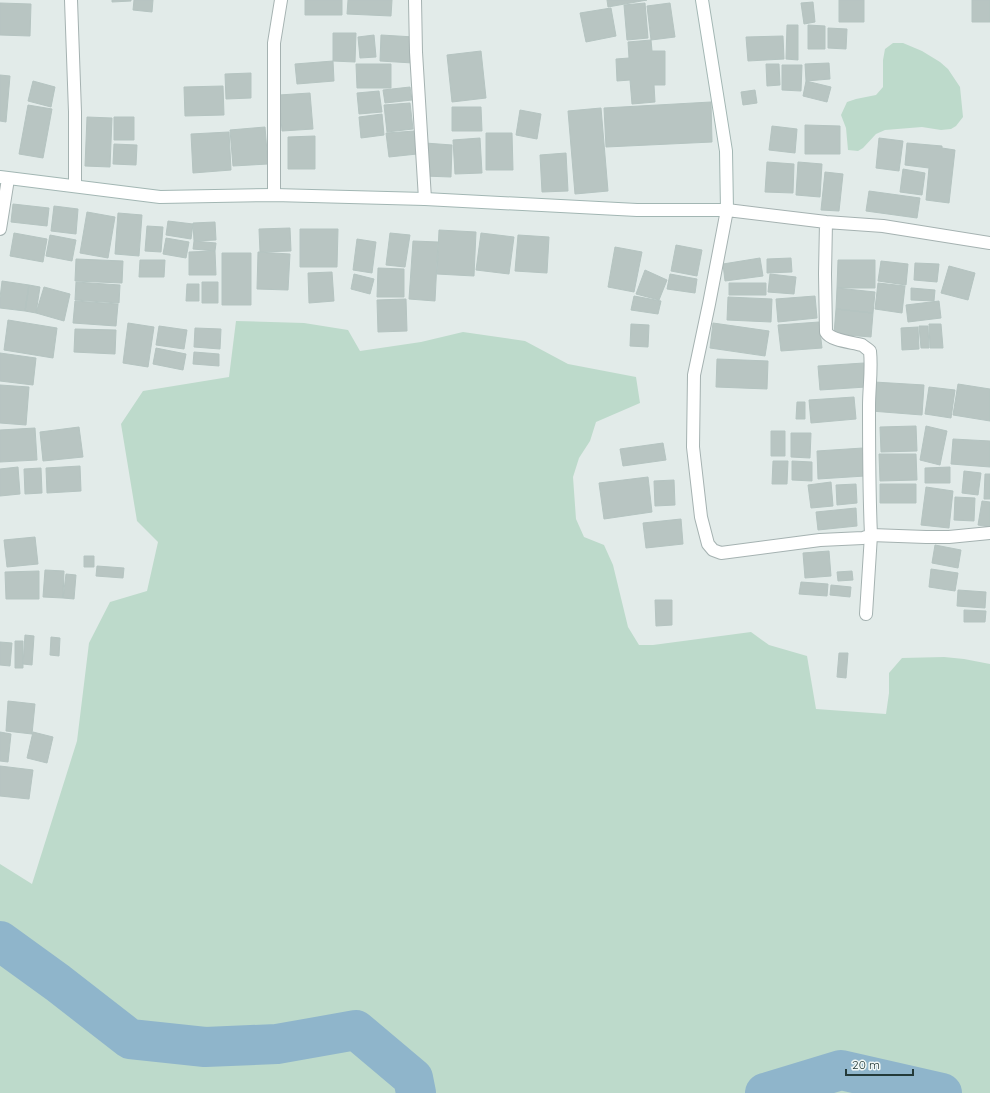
<svg xmlns="http://www.w3.org/2000/svg" width="990" height="1093" font-family="Quicksand,sans-serif">
	<style>
		.green { fill: #bddacb }
		.lines { fill: none; stroke-linecap: round; stroke-linejoin: round }
		.river { stroke: #8fb5cb; stroke-width: 40 }
		.building { fill: #b8c5c2; stroke: #b5c4c1 }
		.street-casing { stroke: #a5b2b1; stroke-width: 14 }
		.secondary-casing { stroke: #a2b6b3; stroke-width: 14 }
		.street { stroke: #fff; stroke-width: 12 }
		.secondary { stroke: #fff; stroke-width: 12 }
	</style>
	<rect width="100%" height="100%" fill="#e2ebe9"/>
	<path class="green" d="M893 43H903L922 51 940 62 948 69 960 87 963 117 956 126 951 129 941 130 922 127 885 130 876 134 863 148 858 151 848 150 846 128 841 115 847 102 856 99 876 95 883 87V60L885 49Z
		M236 321 304 323 348 330 360 351 421 342 463 332 525 341 568 364 636 377 640 403 596 422 590 441 579 458 573 477 576 519 584 537 604 545 613 565 628 627 639 645H653L751 632 769 645 807 656 816 709 886 714 889 693V673L902 658 944 657 964 659 990 664V1093H0V864L32 884 77 741 89 643 110 602 147 591 158 542 137 521 121 424 143 391 229 377Z"/>
	<g class="lines">
		<path class="river" d="M0 941 58 983 130 1039 205 1047 277 1044 356 1030 413 1078 416 1093
			M765 1093 841 1070 942 1093"/>
	</g>
	<path class="building" d="M112 0H131V1L112 2Z
		M134 0H153L152 12 133 10Z
		M305 0H342V15H305Z
		M348 0H392L391 16 347 14Z
		M607 0H647L608 7Z
		M839 0H864V22H839Z
		M972 0H990V22H972Z
		M813 2 815 22 804 24 801 3Z
		M0 3 31 4 30 36 0 35Z
		M645 3 648 38 627 40 624 5Z
		M670 3 675 37 651 40 647 6Z
		M611 8 616 36 586 42 580 13Z
		M787 25H798V60L786 59Z
		M808 25 825 26V49H808Z
		M828 28 847 29 846 49 828 48Z
		M333 33H356L355 62 333 61Z
		M374 35 376 57 360 58 358 37Z
		M381 35 414 37 413 63 380 61Z
		M783 36 784 59 748 61 746 37Z
		M651 40 652 51H665V85H654L655 102 632 104 630 80 617 81 616 59 629 58 628 42Z
		M481 51 486 98 452 102 447 55Z
		M333 61 334 81 297 84 295 64Z
		M829 63 830 79 806 81 805 64Z
		M356 64H391V88H357Z
		M766 64H779L780 85 767 86Z
		M782 65H802L801 91 782 90Z
		M251 73V98L226 99 225 74Z
		M0 75 10 76 6 122 0 121Z
		M33 81 55 87 51 107 28 101Z
		M806 81 831 87 827 102 803 96Z
		M223 86 224 115 185 116 184 87Z
		M410 87 412 100 385 103 383 90Z
		M755 90 757 103 743 105 741 92Z
		M379 91 382 112 359 114 357 93Z
		M310 93 313 129 282 131 279 95Z
		M711 102 712 142 606 147 604 108Z
		M410 103 413 129 387 132 384 105Z
		M28 105 52 109 43 158 19 154Z
		M452 107H481L482 131H452Z
		M601 108 608 191 575 194 568 111Z
		M520 110 541 114 537 139 516 135Z
		M382 114 384 135 361 138 359 117Z
		M87 117 112 118 110 167 85 166Z
		M114 117H134V140H114Z
		M805 125 840 126V154H805Z
		M772 126 797 129 795 153 769 150Z
		M265 127 268 164 233 166 230 130Z
		M415 131 417 154 389 157 386 133Z
		M229 132 231 170 193 173 191 134Z
		M486 133H512L513 170H486Z
		M315 136V169H288V137Z
		M480 138 482 173 455 174 453 140Z
		M879 138 903 141 899 171 876 168Z
		M425 143 452 145 451 177 424 176Z
		M907 143 942 146V148L955 150 949 203 926 200 929 168 905 165Z
		M114 144 137 145 136 165 113 164Z
		M566 153 568 191 542 192 540 155Z
		M767 162 794 164 793 193 765 192Z
		M798 162 822 164 820 197 796 195Z
		M903 169 925 173 922 195 900 192Z
		M825 172 843 174 839 211 821 210Z
		M869 191 920 198 917 218 866 211Z
		M13 204 49 208 47 226 11 222Z
		M54 206 78 209 76 234 51 231Z
		M87 212 115 217 108 258 80 253Z
		M118 213 142 215 139 256 115 254Z
		M168 221 193 224 191 239 166 235Z
		M215 222 216 240 194 241 193 223Z
		M147 226 163 227 161 252 145 251Z
		M290 228 291 251 260 252 259 229Z
		M300 229H338L337 267H300Z
		M439 230 476 232 474 276 437 274Z
		M14 233 47 239 43 262 10 256Z
		M390 233 410 235 405 267 386 265Z
		M481 233 514 237 509 274 476 270Z
		M50 235 76 240 72 261 46 256Z
		M518 235 549 237 547 273 515 271Z
		M166 238 189 242 186 258 163 254Z
		M357 239 376 242 372 273 353 270Z
		M194 241 216 243 215 251 193 249Z
		M413 241 438 242 435 301 409 299Z
		M676 245 702 250 697 276 671 271Z
		M615 247 642 252 634 292 608 287Z
		M215 251 216 275H189V252Z
		M258 252 290 254 288 290 257 289Z
		M222 253H251V305H222Z
		M760 258 763 276 725 281 723 264Z
		M791 258 792 272 767 273V259Z
		M76 259 123 261 122 283 75 281Z
		M140 260H165L164 277H139Z
		M838 260H875V288H837Z
		M881 261 908 264 906 285 878 281Z
		M915 263 939 264 937 282 914 280Z
		M949 266 975 273 968 300 941 293Z
		M378 268 404 269V297H377Z
		M645 270 667 280 659 300 636 294Z
		M332 272 334 301 309 303 308 273Z
		M354 274 374 279 370 294 351 289Z
		M670 274 697 279 695 293 667 289Z
		M770 274 796 277 794 294 768 292Z
		M2 281 29 285 25 311 0 308V298Z
		M76 282 120 285 119 303 75 300Z
		M202 282H218V303H202Z
		M729 283H766V295H729Z
		M878 283 905 286 902 313 875 309Z
		M187 284H199V301H186Z
		M29 285 40 287 36 313 25 311Z
		M44 287 70 294 64 321 36 313Z
		M837 288 875 292 873 313 836 309Z
		M911 288 935 290 934 301 911 300Z
		M634 296 661 301 658 314 631 310Z
		M815 296 817 318 778 322 776 299Z
		M728 297 772 299 771 322 727 320Z
		M406 299 407 331 378 332 377 300Z
		M75 301 118 304 116 326 73 323Z
		M939 301 941 318 908 322 906 305Z
		M836 309 873 313 871 337 834 334Z
		M8 320 57 328 53 358 4 350Z
		M819 322 822 348 781 351 778 325Z
		M128 323 154 327 148 367 123 363Z
		M713 323 769 331 765 356 710 348Z
		M631 324 649 325 648 347 630 346Z
		M929 324H941L943 348H930Z
		M159 326 187 330 184 349 156 345Z
		M919 326H928L929 348H921Z
		M918 327 919 349 902 350 901 328Z
		M195 328 221 329 220 349 194 347Z
		M75 329 116 330 115 354 74 352Z
		M156 348 186 354 183 370 153 364Z
		M194 352 219 354V366L193 364Z
		M0 353 36 358 33 385 0 381Z
		M717 359 768 361 767 389 716 387Z
		M864 363 866 387 820 390 818 366Z
		M874 382 924 385 922 415 871 411Z
		M958 384 990 389V421L953 415Z
		M0 385 29 387 26 425 0 423Z
		M929 387 955 390 951 418 925 414Z
		M854 397 856 419 811 423 809 400Z
		M797 402H805V419H796Z
		M916 426 917 451 881 452 880 427Z
		M926 426 947 431 940 465 920 460Z
		M79 427 83 457 43 461 40 432Z
		M35 428 37 460 0 462V430Z
		M771 431H785V456H771Z
		M791 433H811L810 458 791 457Z
		M953 439 990 441V467L951 464Z
		M663 443 666 460 623 466 620 449Z
		M863 448 865 476 818 479 817 451Z
		M879 454H916L917 480 880 481Z
		M773 461H788L787 484H772Z
		M792 461 812 462V481L792 480Z
		M80 466 81 491 47 493 46 468Z
		M18 467 20 494 0 496V469Z
		M950 467V483H925V468Z
		M41 468 42 493 25 494 24 469Z
		M964 471 981 473 978 495 962 493Z
		M985 474H990V499H984Z
		M648 477 652 512 604 519 599 483Z
		M674 480 675 505 655 506 654 481Z
		M831 482 833 506 811 508 808 485Z
		M856 484 857 503 837 505 836 485Z
		M880 484H916V503H880Z
		M926 487 953 491 949 528 921 525Z
		M955 497 975 498 974 521 954 520Z
		M982 501 990 502V527L978 525Z
		M856 508 857 526 818 530 816 512Z
		M681 519 683 544 646 548 643 523Z
		M35 537 38 564 7 567 4 540Z
		M935 545 961 550 958 568 932 563Z
		M829 551 831 576 805 578 803 553Z
		M84 556H94V567H84Z
		M97 566 124 568 123 578 96 576Z
		M931 569 958 573 955 591 929 587Z
		M45 570 64 571 63 598 43 597Z
		M39 571V599H6L5 572Z
		M852 571 853 580 838 581 837 572Z
		M66 574 76 575 74 599 63 598Z
		M801 582 828 584 827 596 799 594Z
		M831 585 851 587 850 597 830 595Z
		M958 590 986 592 985 608 957 606Z
		M655 600H672V625L656 626Z
		M964 610 986 611 985 622H964Z
		M25 635 34 636 32 665 23 664Z
		M51 637 60 638 59 656 50 655Z
		M15 641H23V668H15Z
		M0 642 12 643 10 666 0 665Z
		M839 653H848L846 678 837 677Z
		M8 701 35 704 32 734 6 731Z
		M0 732 11 734 8 762 0 761Z
		M33 732 53 737 47 763 27 758Z
		M0 766 33 770 29 799 0 796Z"/>
	<g class="lines">
		<g class="street-casing">
			<path id="street" d="M71 0 75 112V186
				M415 0 416 52 425 199
				M274 195V43L281 0
				M826 222 825 274 826 332C831 341 852 342 862 345 865 347 867 349 870 351 872 370 869 388 869 406 869 449 869 492 871 535L926 537H949L990 533
				M0 229 8 179
				M866 614 871 535 863 538 820 540 721 553 713 550 708 544 701 517 693 447 694 375 709 304 727 210 826 222 883 226 990 243"/>
		</g>
		<g class="secondary-casing">
			<path id="secondary" d="M0 177 160 197 274 195 425 199 637 210H727L726 151 702 0"/>
		</g>
		<use href="#street" class="street"/>
		<use href="#secondary" class="secondary"/>
	</g>
	<path d="M846 1069v6h67v-6" fill="none" stroke="#243a39" stroke-width="2"/>
	<text x="852" y="1069" font-size="12" fill="#243a39" stroke="#f2f8f6" stroke-width="3" paint-order="stroke">20 m</text>
</svg>
